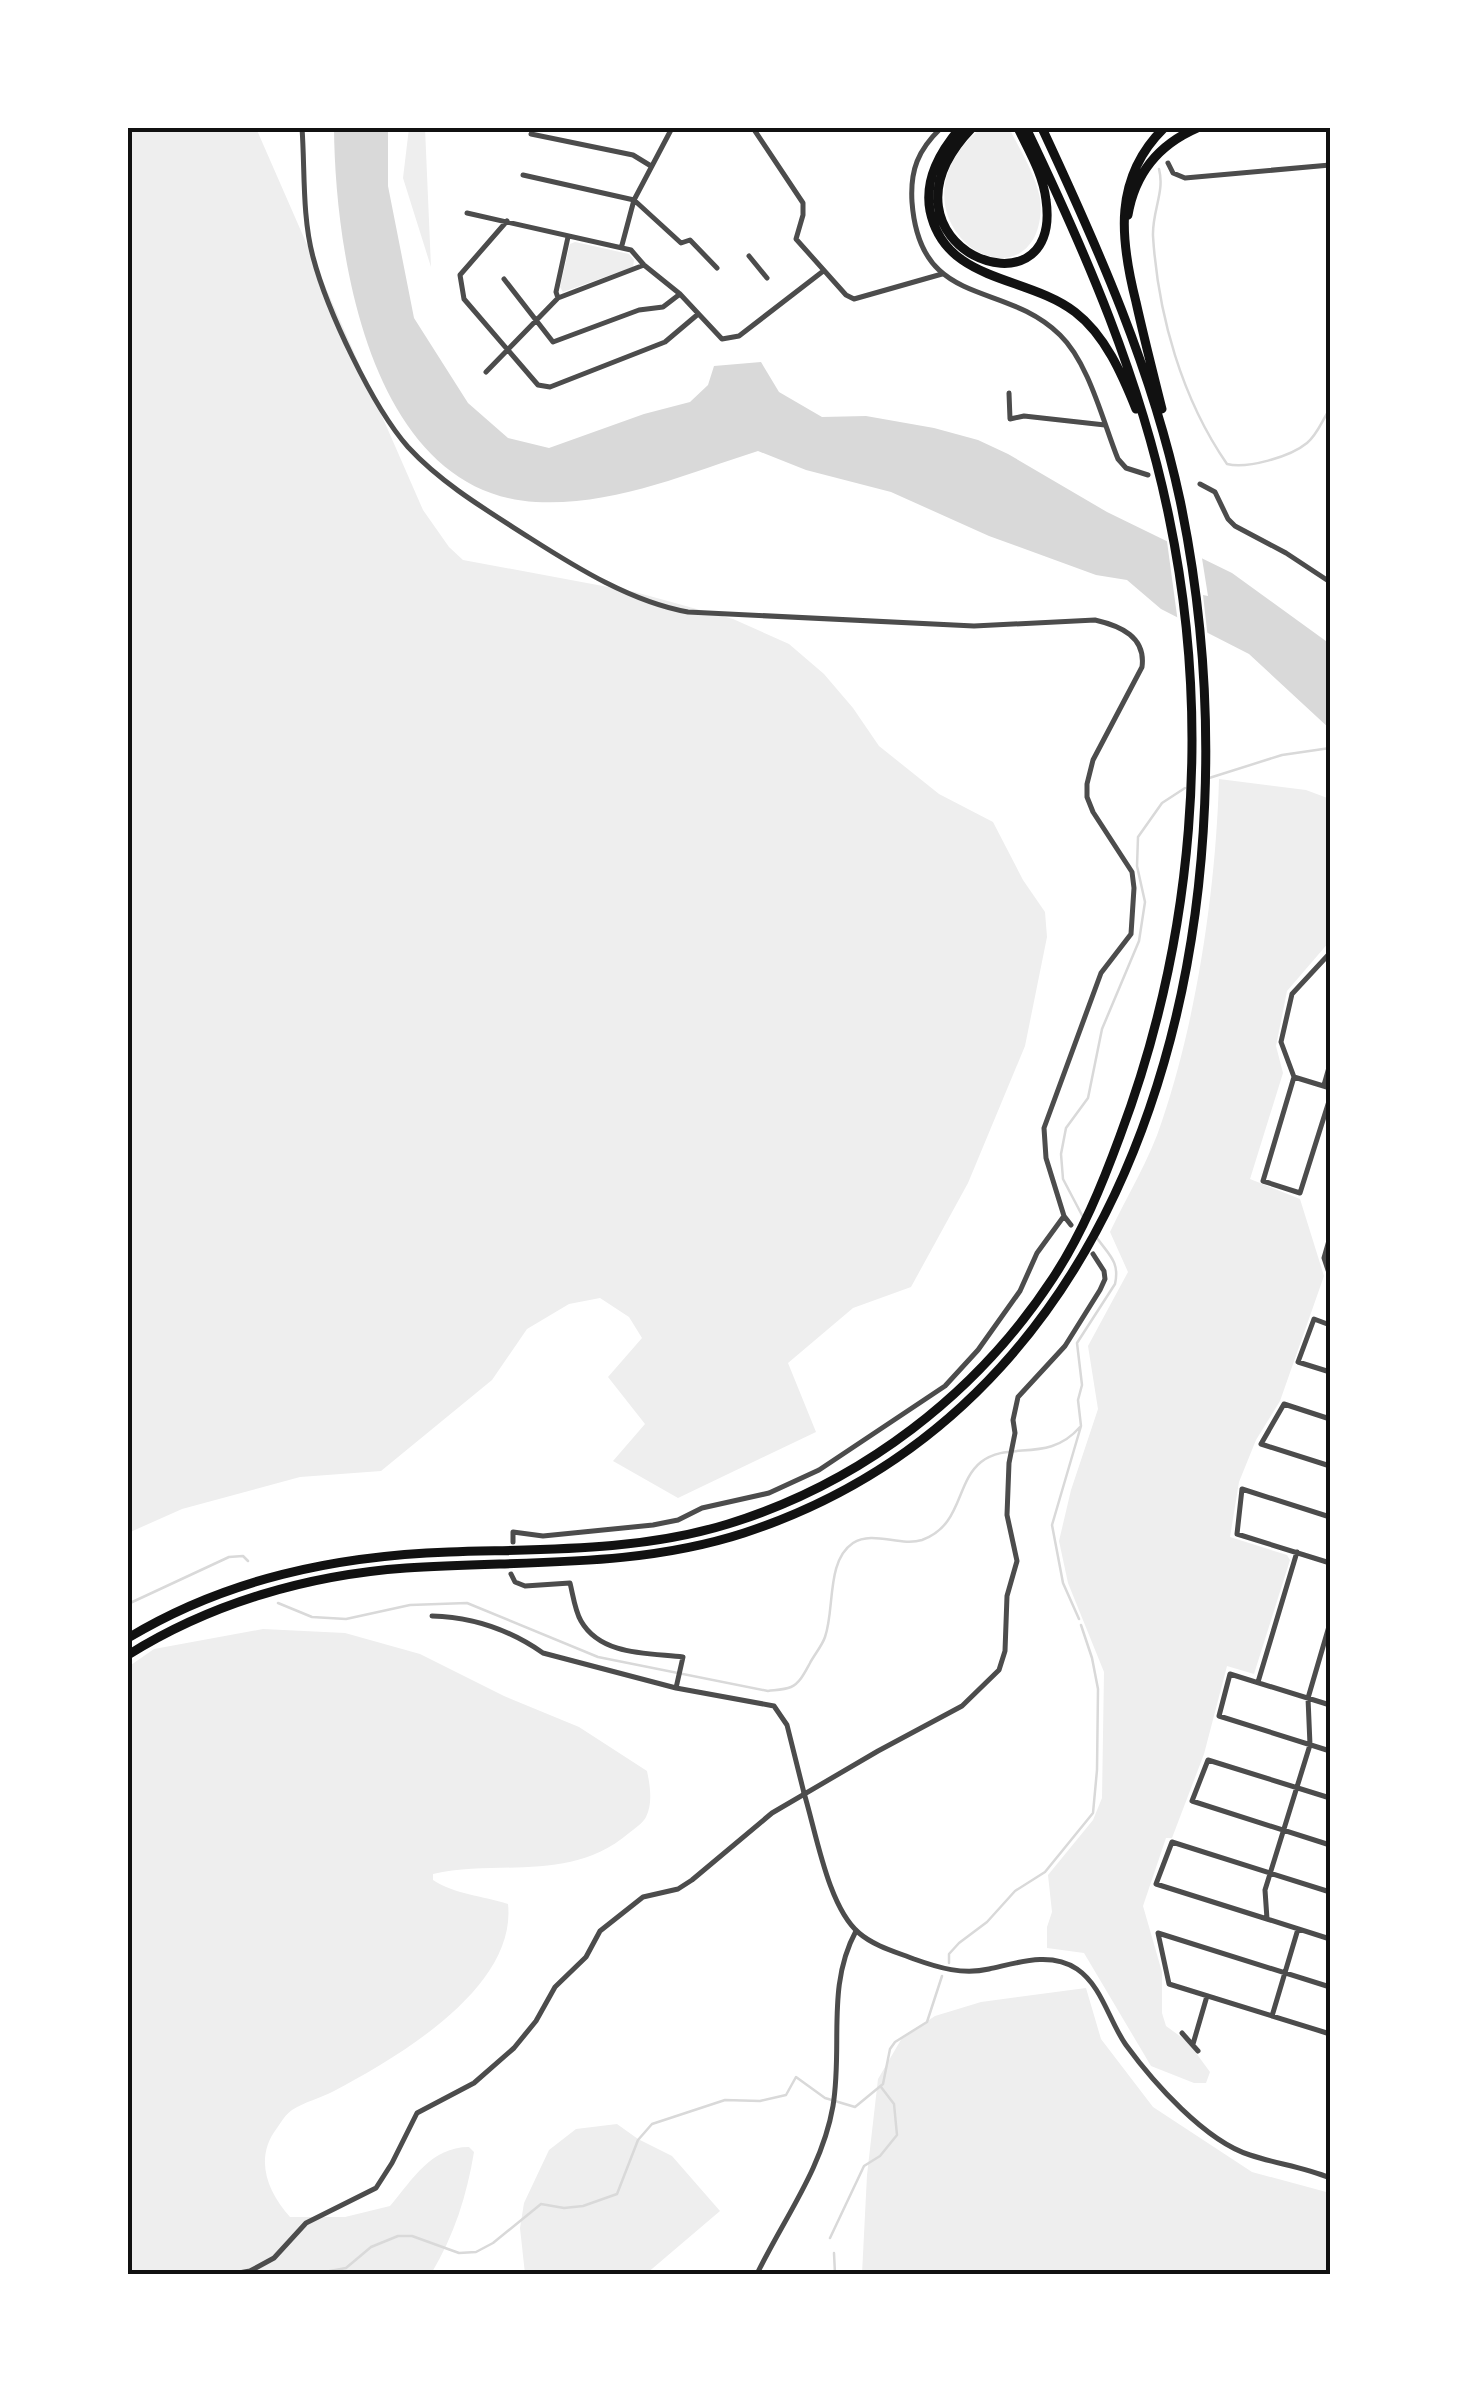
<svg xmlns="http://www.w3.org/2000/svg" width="1458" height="2402" font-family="Mulish,sans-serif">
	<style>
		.green { fill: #eee }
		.water { fill: #d9d9d9 }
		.pier { fill: #fff }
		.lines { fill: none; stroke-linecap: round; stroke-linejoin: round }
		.stream { stroke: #d9d9d9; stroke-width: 2.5 }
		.minor { stroke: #4c4c4c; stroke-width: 5 }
		.tertiary { stroke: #4c4c4c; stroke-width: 5 }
		.motorway { stroke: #111; stroke-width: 9 }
		.neatline { fill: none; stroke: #111; stroke-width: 4 }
	</style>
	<rect width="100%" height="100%" fill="#fff"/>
	<path class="green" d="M128 128H256L423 510 449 547 463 560 635 592 733 619 789 644 824 674 853 708 879 746 939 794 993 822 1023 880 1045 912 1047 937 1025 1046 968 1183 911 1287 853 1308 788 1363 816 1432 678 1498 613 1461 645 1424 608 1377 642 1338 629 1317 600 1298 569 1304 527 1329 492 1380 381 1471 300 1477 182 1509 128 1533Z
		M409 128H425L431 267 403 178Z
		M981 128H1009C1020 150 1035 173 1040 198 1042 210 1040 225 1035 236 1001 302 886 207 981 128Z
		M575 242 629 254 634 260 633 267 563 292 560 287 570 244Z
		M1219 779 1306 790 1330 799V941L1287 991 1276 1046 1283 1073 1250 1179 1300 1199 1324 1276 1280 1401 1256 1440 1239 1482 1230 1537 1287 1555 1290 1560 1254 1674 1227 1666 1204 1754 1172 1838H1166L1143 1906 1162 1972V2013L1166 2026 1188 2042 1210 2072 1206 2083H1194L1151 2066 1084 1953 1047 1948V1927L1052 1912 1048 1875 1093 1820 1102 1798 1104 1672 1068 1583 1059 1541 1071 1490 1098 1409 1088 1346 1128 1272 1110 1232C1127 1196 1150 1159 1162 1121 1197 1018 1216 888 1219 779Z
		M263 1629 345 1633 420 1654 504 1696 579 1727 647 1771C650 1785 653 1803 646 1817 643 1823 634 1829 629 1833 571 1883 500 1859 433 1874V1880C454 1894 483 1896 508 1904 517 1988 398 2057 334 2091 321 2098 304 2102 292 2110 286 2114 281 2122 277 2128 254 2158 267 2191 290 2217H345L390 2206C413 2179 431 2147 469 2147L474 2152C467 2195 454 2236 431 2274H128V1667L154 1649Z
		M1086 1988 1101 2039 1153 2107 1252 2172 1330 2193V2274H862L867 2175 878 2079 902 2038 935 2016 981 2002Z
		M617 2124 638 2139 672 2156 720 2211 646 2274H525L520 2228 524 2203 549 2150 576 2129Z"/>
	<path class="water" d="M334 128H388V186L414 318 468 403 508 438 549 448 644 414 690 402 708 385 714 366 761 362 779 392 822 417 866 416 934 428 978 440 1008 454 1107 512 1232 573 1330 644V729L1249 654 1161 609 1127 580 1096 575 989 536 891 492 806 470 758 451C685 474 614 506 536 502 371 493 335 256 334 128Z"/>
	<path class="pier" d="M1166 534 1201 552 1208 596 1203 595 1208 639 1178 623Z"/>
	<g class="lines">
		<path class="stream" d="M1159 169C1165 192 1152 211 1153 236 1158 315 1182 399 1227 464 1247 469 1290 457 1307 443 1318 434 1322 420 1330 409
			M1206 779 1282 755 1330 748
			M1084 1219 1063 1179 1061 1154 1066 1128 1088 1098 1102 1029 1139 941 1145 902 1137 866 1138 837 1162 803 1185 788
			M278 1603 312 1617 346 1619 410 1605 467 1603 598 1657 768 1691C775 1690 784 1690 791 1687 800 1683 805 1672 810 1663 814 1655 822 1646 825 1637 835 1609 826 1561 853 1543 873 1530 900 1547 922 1540 963 1525 955 1483 981 1462 1009 1440 1048 1464 1080 1427
			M128 1604 229 1557 243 1556 248 1561
			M1079 1619 1063 1583 1052 1525 1081 1426 1078 1400 1082 1385 1077 1343 1115 1284C1120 1262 1109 1255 1097 1238
			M949 1963V1954L959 1943 987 1922 1015 1891 1045 1872 1093 1813 1097 1770 1098 1689 1092 1658 1081 1625
			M830 2238 864 2166 880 2156 897 2135 894 2104 881 2087
			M834 2253 835 2274
			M314 2274 346 2268 371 2247 398 2236H412L459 2253 476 2252 493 2243 541 2204 564 2208 583 2206 617 2194 638 2140 652 2124 725 2100 760 2101 786 2095 796 2077 825 2098 855 2107 883 2084 890 2049 895 2042 927 2022 942 1976"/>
		<path class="minor" d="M302 128C305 169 302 216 313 257 327 310 372 406 408 447 442 484 488 511 530 538 577 568 632 602 688 612L974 626 1095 620C1121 626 1146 637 1142 667L1093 760 1087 784V797L1093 812 1132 872 1134 888 1131 934 1101 973 1044 1128 1046 1158 1064 1216 1071 1225
			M753 128 803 203V215L796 239 846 295 854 299 942 274
			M531 134 633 155 651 166
			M1168 163 1173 173 1185 178 1330 165
			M523 175 634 200 681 243 690 240 717 268
			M467 213 631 250 644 265 680 294 722 339 739 336 822 272
			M507 221 460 275 464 299 538 385 550 387 665 342 697 315
			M622 245 634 200 672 128
			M749 256 767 278
			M504 279 553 342 639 310 663 307 680 294
			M558 298 556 292 568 237
			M486 372 558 298 644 265
			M1009 393 1010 419 1024 416 1105 425
			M1330 953 1292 994 1281 1042 1294 1077 1263 1181 1300 1193 1330 1098
			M1294 1077 1330 1088
			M1324 1085 1330 1064
			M1330 1237 1324 1258 1330 1276
			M1330 1325 1314 1319 1298 1362 1330 1372
			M1330 1419 1284 1404 1261 1444 1330 1466
			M1330 1517 1242 1489 1237 1534 1330 1563
			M513 1542V1532L543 1536 653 1525 678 1520 702 1508 769 1493 819 1470 945 1386 978 1350 1020 1291 1037 1253 1064 1216
			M511 1574 515 1582 525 1586 570 1583C573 1595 575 1611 581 1621 601 1656 649 1653 683 1657L676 1688 774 1706 787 1725 804 1793
			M432 1616C472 1617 510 1630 543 1653L676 1688
			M1330 1623 1308 1698 1310 1745 1265 1890 1267 1919 1330 1939
			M1258 1682 1297 1552
			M1330 1705 1230 1674 1219 1716 1330 1751
			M1330 1798 1208 1760 1192 1801 1330 1845
			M1267 1919 1156 1884 1172 1842 1330 1892
			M1330 1987 1158 1933 1169 1984 1330 2034
			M1272 2016 1298 1929
			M1182 2033 1198 2051
			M1193 2044 1207 1996
			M233 2274 250 2271 274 2258 306 2223 376 2188 392 2163 417 2113 474 2083 514 2048 536 2021 555 1987 586 1957 600 1931 643 1897 678 1889 692 1880 772 1813 878 1751 962 1706 999 1670 1005 1651 1007 1596 1017 1561 1007 1515 1009 1463 1015 1433 1013 1420 1018 1397 1065 1346 1100 1290 1105 1279 1104 1271 1093 1254
			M757 2274C784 2218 822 2169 833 2106 843 2046 826 1986 856 1931"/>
		<path class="tertiary" d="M941 128C918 150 910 170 912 202 920 310 1003 279 1060 335 1089 363 1103 422 1118 459L1126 468 1148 475
			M1200 484 1215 492 1228 519 1235 526 1286 553 1330 582
			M804 1793C816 1832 828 1907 859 1933 874 1946 896 1952 914 1959 939 1968 963 1975 989 1969 1017 1963 1050 1951 1077 1969 1102 1986 1109 2021 1126 2045 1153 2082 1205 2141 1250 2155 1277 2164 1304 2167 1330 2178"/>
		<path class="motorway" d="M960 128C940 152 924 179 930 211 945 283 1027 275 1075 312 1105 335 1122 374 1136 409
			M972 128C859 246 1064 325 1046 200 1043 174 1029 151 1018 128
			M1128 215C1135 173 1158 145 1197 128
			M1162 409C1153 373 1144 338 1136 302 1120 239 1113 178 1164 128
			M128 1638C226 1579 335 1556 449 1552 543 1549 637 1552 728 1524 861 1483 977 1394 1053 1278 1082 1234 1102 1185 1120 1136 1194 939 1212 723 1169 517 1141 380 1086 253 1026 128
			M128 1655C211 1603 308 1575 406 1568 521 1560 633 1569 744 1533 1164 1395 1260 883 1180 500 1152 369 1098 248 1042 128"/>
	</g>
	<rect width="1458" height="2402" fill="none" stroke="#ffffff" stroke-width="260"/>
	<rect x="130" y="130" width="1198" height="2142" class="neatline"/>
</svg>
